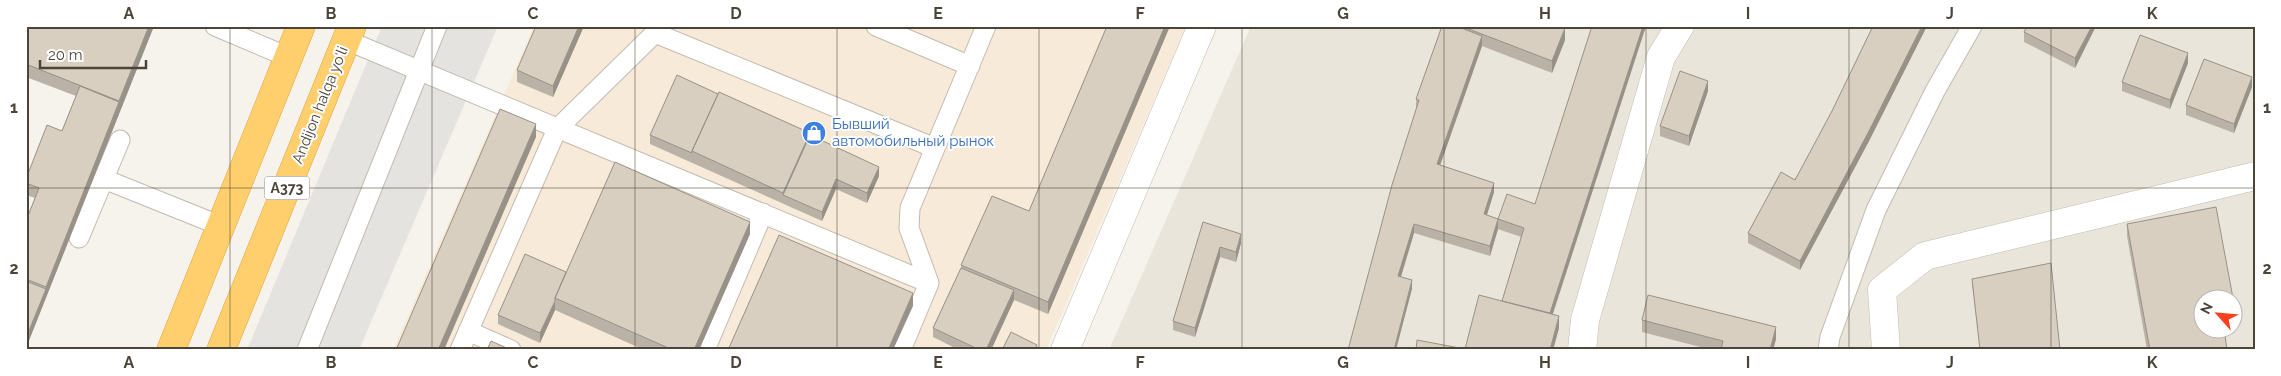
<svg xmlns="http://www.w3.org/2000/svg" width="2281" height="376" font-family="Raleway,sans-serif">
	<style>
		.residential { fill: #eae5da; fill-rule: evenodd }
		.commercial { fill: #f7ead8 }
		.parking { fill: #e5e3e0 }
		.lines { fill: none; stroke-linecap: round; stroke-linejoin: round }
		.lane-casing { stroke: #c2bbae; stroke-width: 21 }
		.street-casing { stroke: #c2bbae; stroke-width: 29 }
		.highway-casing { stroke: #e0a43c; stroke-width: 29 }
		.lane { stroke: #fff; stroke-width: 19 }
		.street { stroke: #fff; stroke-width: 28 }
		.highway { stroke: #ffcf6e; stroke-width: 28 }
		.wall { fill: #bab2a6 }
		.shaded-wall { fill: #979187 }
		.building { fill: #d8cfc1; stroke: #979187 }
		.grid { fill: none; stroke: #4b4439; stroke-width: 1; stroke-opacity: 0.55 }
		.labels { text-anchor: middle; stroke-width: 4; stroke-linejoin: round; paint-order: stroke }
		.shield { fill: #fff; stroke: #817c74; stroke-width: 1 }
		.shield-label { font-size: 14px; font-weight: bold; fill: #4b4439 }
		.street-label { font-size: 15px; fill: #4b4439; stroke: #fff }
		.shop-label { font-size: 15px; fill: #366cbe; stroke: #fff; text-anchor: start }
		.neatline { fill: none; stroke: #4b4439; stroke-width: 2 }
		.grid-label { font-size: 16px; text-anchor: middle; font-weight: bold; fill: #4b4439 }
	</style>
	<rect width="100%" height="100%" fill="#f6f3ec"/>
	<path class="residential" d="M1251 26H2255V350H1109ZM2204 298H2234V328H2204Z"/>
	<path class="commercial" d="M534 26H1186L1046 350H393Z"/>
	<path class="parking" d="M382 26H498L359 350H247Z"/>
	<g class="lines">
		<g class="lane-casing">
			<path id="lane" d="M215 26 288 57
				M876 26 970 66
				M655 33 935 148
				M346 40 929 283
				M104 179 221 226
				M79 238 120 140
				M468 331 511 350
				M307 350 437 26
				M460 350 557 129 655 33 658 26
				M705 350 763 213
				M901 350 929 283 909 228 910 208 986 26
				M1828 350 1830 337 1876 210 1935 91 1972 26"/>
		</g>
		<g class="street-casing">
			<path id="street" d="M1065 350 1202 26
				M1582 350 1585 320 1661 57 1680 26
				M1886 350 1882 290 1925 256 2255 176"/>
		</g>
		<g class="highway-casing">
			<path id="highway" d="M171 350 301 26
				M221 350 352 26"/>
		</g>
		<use href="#lane" class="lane"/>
		<use href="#street" class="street"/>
		<use href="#highway" class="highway"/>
	</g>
	<path class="wall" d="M26 26H154L26 348V221L35 198 26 195V179L62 131 76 96 26 77Z
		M584 26 553 97 517 82V70Z
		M1107 26H1170L1048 314 1014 300 991 350H959L933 337V328L961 268V265L1029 211Z
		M1442 26H1560L1565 40 1552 73 1482 46 1440 165 1494 192 1487 215 1498 219 1535 204 1644 32 1553 314 1559 328 1553 350H1416L1465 349 1502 301 1521 237 1498 229 1490 256 1414 233 1401 277 1412 289 1348 350 1416 109V99Z
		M1926 26V28L1869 141 1800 270 1748 243V233Z
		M2096 26 2075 68 2024 42V32Z
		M2188 63 2170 109 2122 91V82Z
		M2252 87 2234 133 2186 115V105Z
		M1708 91 1689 146 1660 136V126Z
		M650 135H810L879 176 867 203 836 189 822 221 650 144Z
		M1203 222 1241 243 1236 262 1220 257 1195 337 1173 330V321Z
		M2127 224 2204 298 2227 350H2147L2127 236Z
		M750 234 699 350H644L555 310 540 343 498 324V315L566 272Z
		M1972 279 2060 350H1980L1972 284Z
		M1642 320 1776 339 1773 350H1712L1642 332Z"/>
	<path class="shaded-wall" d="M149 26H154L26 348V338Z
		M579 26H584L553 97V86Z
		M1165 26H1170L1048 314V302Z
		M1643 26H1647L1644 32 1549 325V315Z
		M1922 26H1926V28L1869 141 1800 270V261Z
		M2092 26H2096L2075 68V58Z
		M1565 28V40L1552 73V61Z
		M1482 36V46L1437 174V164Z
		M2188 53V63L2170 109V100Z
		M2252 77V87L2234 133V124Z
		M1708 81V91L1689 146V136Z
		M536 124V137L444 350H438Z
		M810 133V145L783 195V193Z
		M879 167V176L867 203V193Z
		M836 179V189L822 221V212Z
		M1494 183V192L1484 224V214Z
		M1498 219V229L1490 256V246Z
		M750 222V234L699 350H694Z
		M1414 224V233L1398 286V276Z
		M1241 234V243L1236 262V252Z
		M1220 247V257L1195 337V328Z
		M1412 280V289L1396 350H1394Z
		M1014 290V300L991 350H986Z
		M913 293V306L893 350H888Z
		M555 301V310L540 343V333Z
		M1559 316V328L1553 350H1550Z
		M1776 327V339L1773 350H1770Z"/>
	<path class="building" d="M26 26H149L119 101 26 64Z
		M536 26H579L553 86 517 70Z
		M1107 26H1165L1048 302 961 265 992 196 1029 211Z
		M1442 26H1456L1482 36 1437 164 1494 183 1484 214 1498 219 1490 246 1414 224 1398 276 1412 280 1394 350H1348L1392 185 1419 100 1416 99Z
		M1461 26H1560L1565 28 1552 61Z
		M1592 26H1643L1550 313 1502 301 1524 228 1498 219 1507 194 1535 204Z
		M1873 26H1922L1869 131 1800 261 1748 233 1781 172 1795 180 1832 111Z
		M2027 26H2092L2075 58 2024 32Z
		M2140 35 2188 53 2170 100 2122 82Z
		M2204 59 2252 77 2234 124 2186 105Z
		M1680 71 1708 81 1689 136 1660 126Z
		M677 75 718 94 692 151V153L650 135Z
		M80 86 119 102 46 287 26 279V221L39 188 26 183V179L47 125 62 131Z
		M719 92 810 133 783 193 692 151Z
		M500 109 536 124 438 350H396Z
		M810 135 879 167 867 193 836 179 822 212 783 195Z
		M615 162 750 222 694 350H673L555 298Z
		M2216 207 2233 298H2204V328H2224L2227 350H2150L2127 224Z
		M1203 222 1241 234 1236 252 1220 247 1195 328 1173 321Z
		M779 235 913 293 888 350H728Z
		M525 254 566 272 555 298V301L540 333 498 315Z
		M2051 263 2060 350H1980L1972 279Z
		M961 268 1014 290 986 350H980L933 328Z
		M26 281 46 289 26 338Z
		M1479 295 1559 316 1550 350H1416L1417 340 1465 349Z
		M1648 295 1776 327 1770 350H1721L1723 341 1642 320Z
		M1011 332 1037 345 1035 350H1002Z
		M491 341 511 350H487Z"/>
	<path class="grid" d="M230 26V350M432 26V350M635 26V350M837 26V350M1039 26V350M1242 26V350M1444 26V350M1646 26V350M1849 26V350M2051 26V350M26 188H2255"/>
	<defs>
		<g id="shop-disc" transform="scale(1.25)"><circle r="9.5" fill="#3f7fe0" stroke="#fff"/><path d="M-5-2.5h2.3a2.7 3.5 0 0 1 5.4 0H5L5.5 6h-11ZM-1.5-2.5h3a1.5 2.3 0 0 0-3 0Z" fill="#fff"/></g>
	</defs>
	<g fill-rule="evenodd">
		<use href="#shop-disc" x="814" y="133"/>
	</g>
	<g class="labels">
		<rect class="shield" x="264.5" y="176.5" width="45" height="23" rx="4"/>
		<g class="shield-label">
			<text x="287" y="193">A373</text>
		</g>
		<g class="street-label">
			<text transform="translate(320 105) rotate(-68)" y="5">Andijon halqa yo‘li</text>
		</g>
		<g class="shop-label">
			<text x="832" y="129">Бывший<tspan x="832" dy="17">автомобильный рынок</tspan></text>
		</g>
	</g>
	<rect width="2281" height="376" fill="none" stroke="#ffffff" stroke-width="55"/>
	<g transform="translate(2218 314) rotate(297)"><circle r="24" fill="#ffffff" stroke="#b7b4b0"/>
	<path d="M0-4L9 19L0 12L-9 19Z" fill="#fc3f1d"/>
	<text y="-8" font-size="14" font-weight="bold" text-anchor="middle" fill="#4b4439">N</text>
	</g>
	<path d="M40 60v8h106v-8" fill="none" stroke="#4b4439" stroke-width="2.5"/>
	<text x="48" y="60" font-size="15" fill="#4b4439" stroke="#ffffff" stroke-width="4" paint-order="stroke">20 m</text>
	<rect x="28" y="28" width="2226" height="320" class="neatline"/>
	<g class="grid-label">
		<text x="129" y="19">A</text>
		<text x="331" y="19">B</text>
		<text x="533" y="19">C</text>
		<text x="736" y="19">D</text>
		<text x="938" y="19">E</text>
		<text x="1140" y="19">F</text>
		<text x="1343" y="19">G</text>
		<text x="1545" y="19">H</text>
		<text x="1748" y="19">I</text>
		<text x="1950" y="19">J</text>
		<text x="2152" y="19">K</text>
		<text x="14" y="113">1</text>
		<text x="2267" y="113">1</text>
		<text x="14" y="274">2</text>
		<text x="2267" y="274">2</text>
		<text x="129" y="368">A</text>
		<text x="331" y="368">B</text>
		<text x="533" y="368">C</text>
		<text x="736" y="368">D</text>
		<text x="938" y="368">E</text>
		<text x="1140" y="368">F</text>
		<text x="1343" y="368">G</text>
		<text x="1545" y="368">H</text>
		<text x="1748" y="368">I</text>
		<text x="1950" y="368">J</text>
		<text x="2152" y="368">K</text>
	</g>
</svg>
